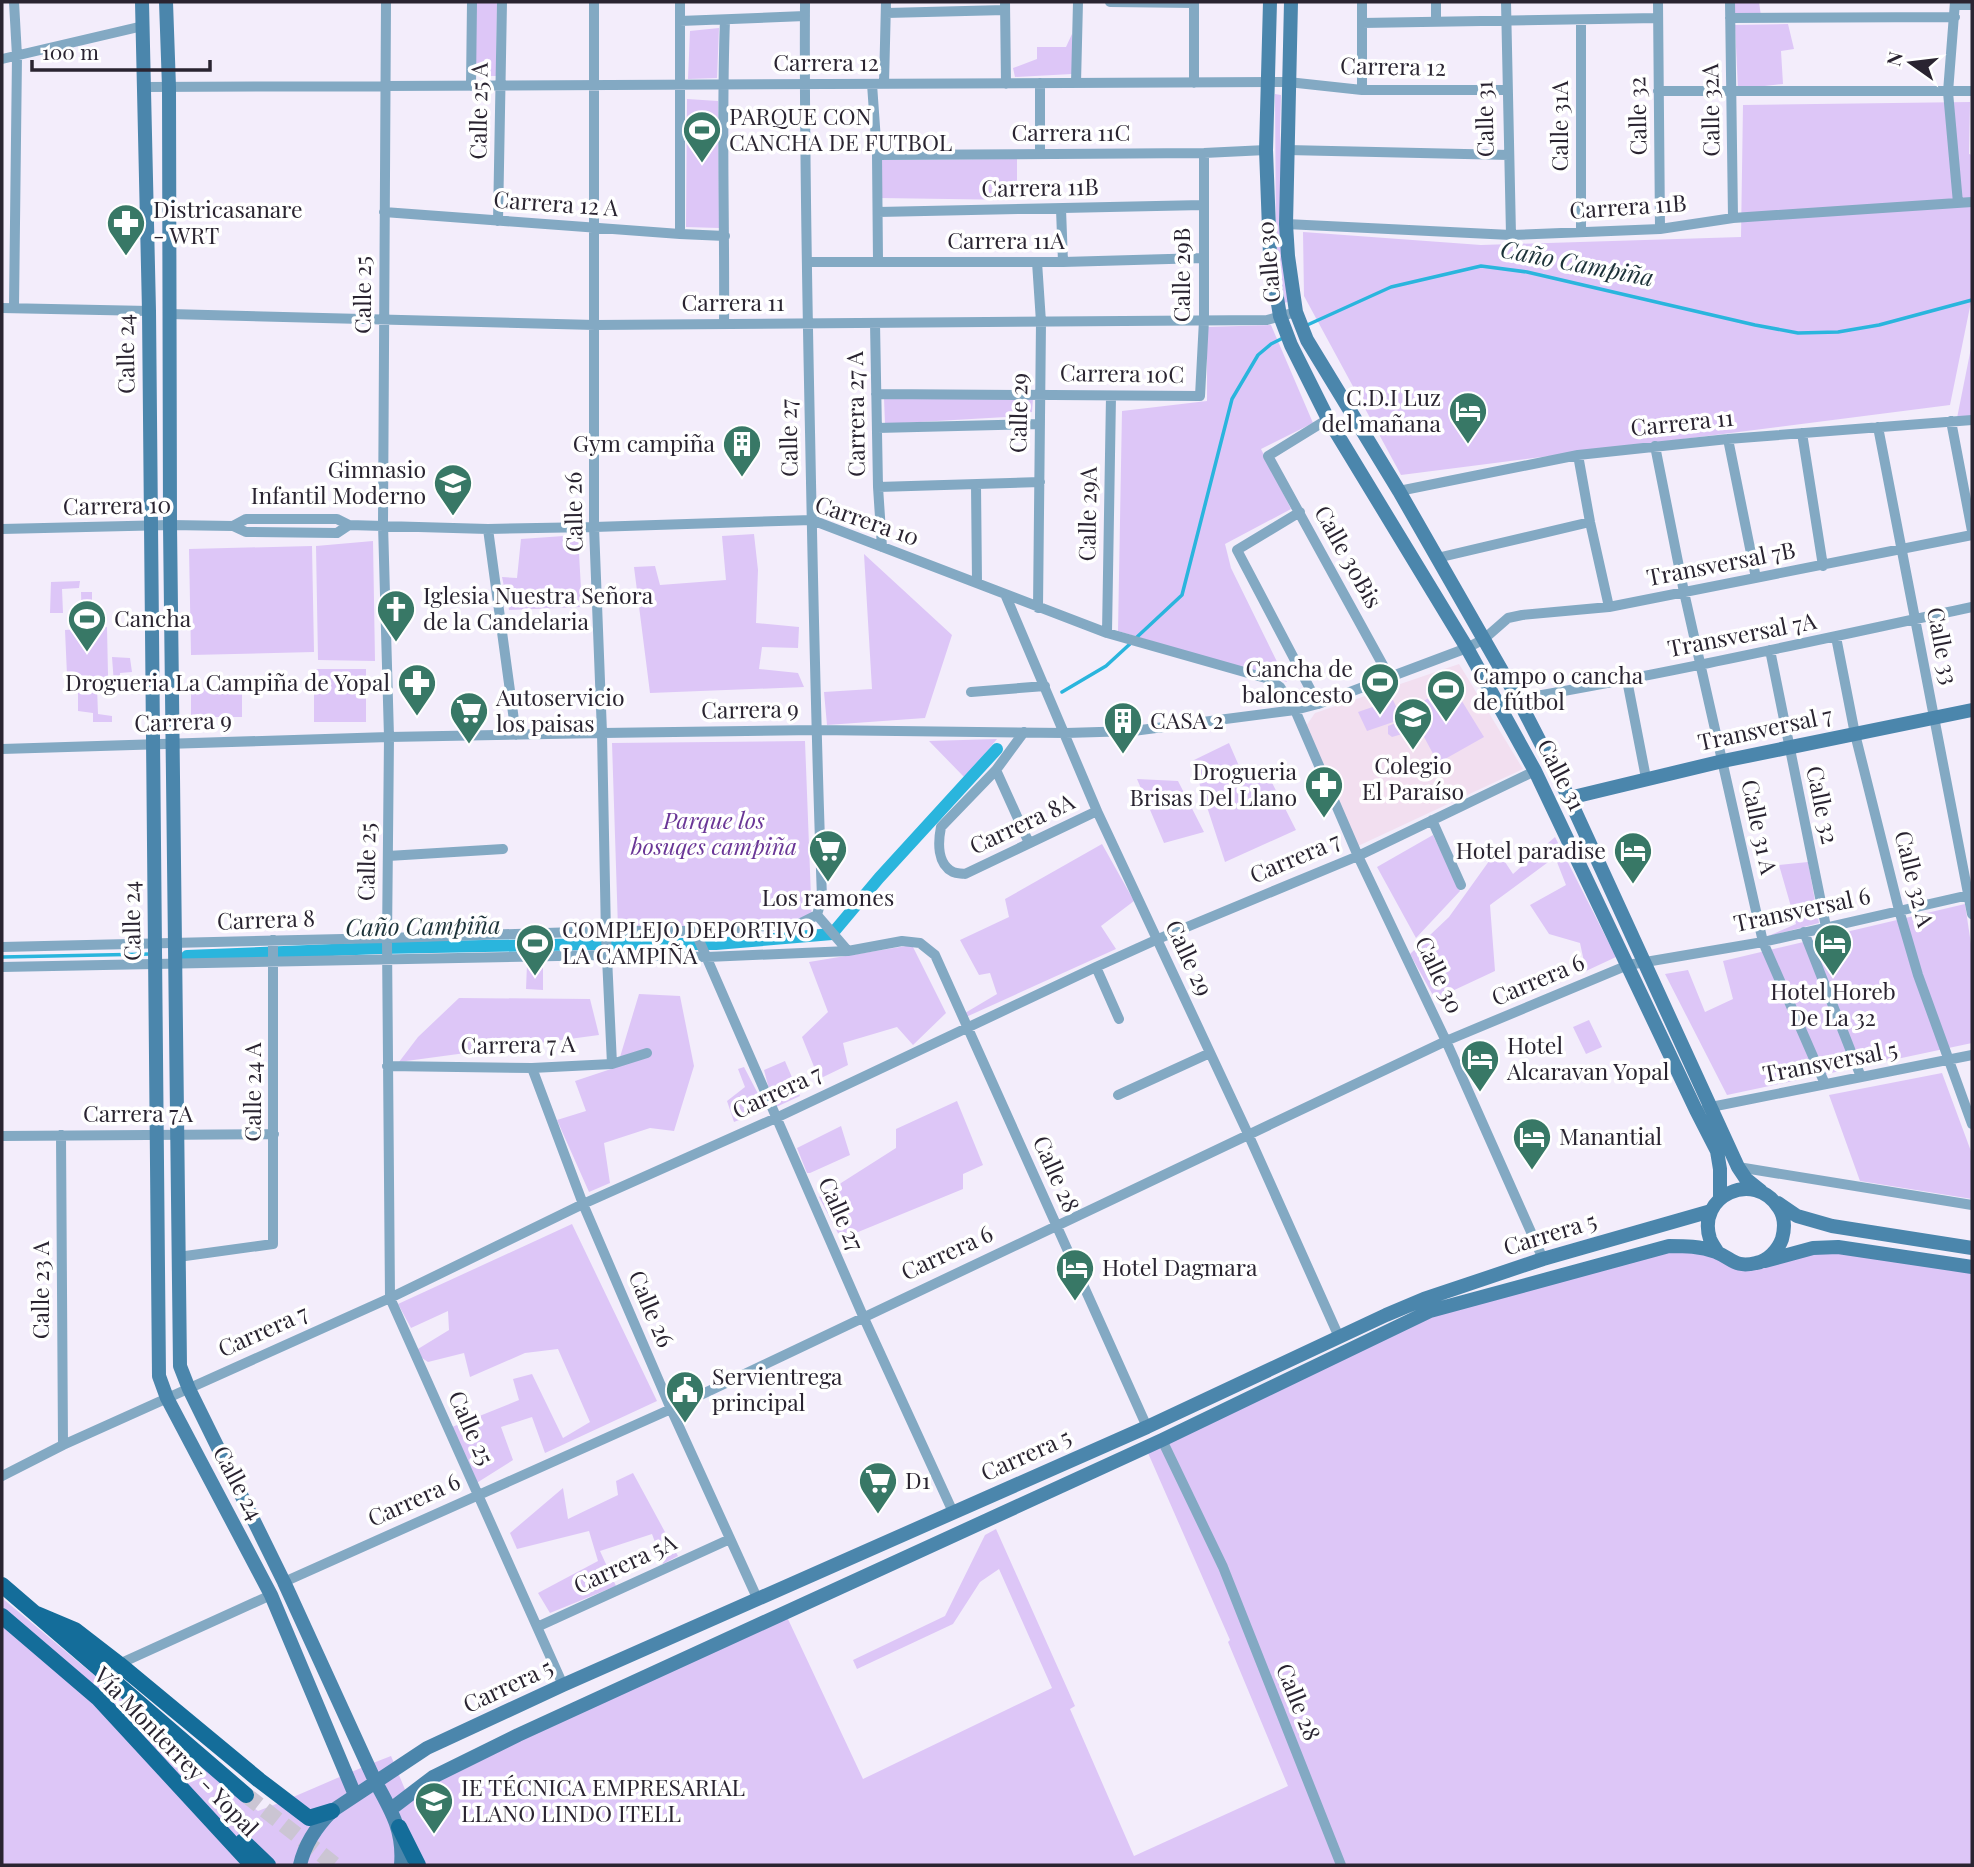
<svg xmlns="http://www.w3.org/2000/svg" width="1974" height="1867" font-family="'Playfair Display',serif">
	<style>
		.education { fill: #f2dff0 }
		.green { fill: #ddc6f7 }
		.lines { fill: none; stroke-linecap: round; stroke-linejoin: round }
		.stream { stroke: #2ab5dd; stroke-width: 3.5 }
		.canal { stroke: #2ab5dd; stroke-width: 12 }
		.primary-tunnel { stroke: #cbc5d3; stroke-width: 16; stroke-dasharray: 16 8; stroke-linecap: butt }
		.street { stroke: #83a9c3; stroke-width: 10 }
		.secondary { stroke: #4b86ac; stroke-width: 14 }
		.primary { stroke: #146d9a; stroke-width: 16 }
		.labels { text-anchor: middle; stroke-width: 7; stroke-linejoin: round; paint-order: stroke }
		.street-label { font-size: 23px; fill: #2a2431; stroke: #fff }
		.poi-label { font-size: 23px; fill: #2a2431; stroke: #fff; text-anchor: start }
		.park-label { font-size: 23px; font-style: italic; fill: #6a3696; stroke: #fff }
		.water-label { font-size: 24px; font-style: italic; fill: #1b3138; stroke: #fff }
	</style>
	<rect width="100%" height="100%" fill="#f3edfb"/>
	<path class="education" d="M1459 664 1523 769 1358 846 1304 729 1315 713Z"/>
	<path class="green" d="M476 2H497L496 76H475Z
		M1759 2 1761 16 1735 17V3Z
		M1788 24 1794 49 1781 51 1783 84 1738 89 1735 25Z
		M719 28 717 78 688 79 690 31Z
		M1072 34V74L1015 77 1013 68 1037 59V47H1066Z
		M1275 94 1281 95 1280 132 1288 302 1284 303 1276 243Z
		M687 99 718 101 719 228 686 227Z
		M1970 102 1969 154 1972 155V297L1950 405 1401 475 1304 296 1303 232 1481 245 1741 237 1743 105Z
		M1017 159V200L880 198 879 160Z
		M1271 325 1313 423 1261 449 1291 509 1225 544 1231 568 1287 682 1118 631 1122 411 1207 401V327Z
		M1972 343V417L1957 418Z
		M884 398H1033L1032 412 1006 417 885 424Z
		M754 534 758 570 756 623 799 627 798 648 762 647 759 669 798 673 804 687 650 693 634 567 655 566 660 585 726 580 722 536Z
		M578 535 582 607 509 610 502 577 517 578 521 539Z
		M373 541 375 661 318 660 316 546Z
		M312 546 314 652 191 655 189 549Z
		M864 554 952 635 925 718 827 725 824 692 872 689Z
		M80 581 79 588 62 589 63 613H50L51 582Z
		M81 592H92V611L106 613 107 623 82 624Z
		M107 627 108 675 111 686 97 687 98 714 112 716V722H93V713L78 711V675H67L65 630Z
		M112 657 130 658 132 672 120 673V685L114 684Z
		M314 669H366V722H314Z
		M1452 685 1484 737 1438 763 1409 709Z
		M242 687V717H191V688Z
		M1393 700 1402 719 1367 731 1358 712Z
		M1409 718 1416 730 1392 737 1388 734V726Z
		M997 739 965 778 929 741Z
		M805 741 812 923 618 928 612 743Z
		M1229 743 1246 782 1266 771 1296 830 1225 862 1192 761Z
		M1137 779 1178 781 1204 832 1164 843Z
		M1433 835 1460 891 1416 938 1377 867Z
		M1555 837 1616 957 1586 971 1580 943 1549 934 1530 905 1566 885 1555 857 1490 905 1495 971 1435 999 1410 954 1449 917 1497 850 1513 874Z
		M1102 844 1134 901 1101 926 1116 949 966 1017 965 1013 997 994 990 973 979 975 960 940 1009 917 1005 899Z
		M1808 862 1819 923 1766 937 1796 924 1779 865Z
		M1965 904 1972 951V1043L1727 1095 1665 974 1688 970 1705 1012 1733 999 1723 961Z
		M912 945 946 1013 913 1045 897 1027 843 1043 848 1065 819 1079 802 1037 828 1012 809 962Z
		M527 964 543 965V990L526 989Z
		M639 994 680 996 694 1066 674 1131 650 1128 604 1143 610 1183 589 1192 557 1120 586 1111 575 1081 617 1067Z
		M459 998 590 999 599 1035 399 1062 418 1037Z
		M1589 1020 1602 1047 1586 1054 1573 1027Z
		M785 1061 800 1096 774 1108 764 1070Z
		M744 1067 766 1109 734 1122 727 1101 745 1087 738 1069Z
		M1942 1073 1972 1154V1199L1860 1181 1829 1095Z
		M957 1101 983 1165 963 1174V1189L841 1239 819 1197 896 1148V1129Z
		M841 1126 850 1155 810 1173H807L797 1148Z
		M572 1224 657 1401 545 1453 532 1417 501 1427 513 1460 475 1484 452 1427 519 1400 513 1379 532 1374 563 1438 590 1422 558 1349 525 1353 470 1377 464 1353 428 1362 413 1352 449 1330 448 1311 411 1328 398 1304Z
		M1669 1250 1716 1256 1727 1264 1814 1253 1837 1252 1972 1272V1865H2V1598L240 1797 258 1811C303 1794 346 1773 391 1756L409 1799 436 1780 787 1617 863 1779 1052 1688 999 1569 980 1582 953 1624 857 1669 853 1660 945 1616 985 1535 996 1529 1075 1706 1070 1709 1134 1856 1288 1786 1228 1642 1230 1640 1148 1453 1433 1315Z
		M633 1473 678 1556 663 1564 652 1534 600 1551 616 1586 550 1613 538 1593 598 1561 589 1531 517 1549 510 1533 563 1488 568 1519 618 1495 616 1481Z"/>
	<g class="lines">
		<path class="stream" d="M1305 326 1391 287 1481 266 1527 272 1755 325 1798 333 1838 332 1879 325 1972 300
			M1137 637 1182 595 1232 399 1258 355 1271 344 1283 338
			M1062 692 1106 666 1131 643
			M2 957 150 954"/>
		<path class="canal" d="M187 956 380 948 596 944H716L832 934 879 878 997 749"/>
		<path class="primary-tunnel" d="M246 1795 335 1865"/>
		<path class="street" d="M14 2 17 56 14 307
			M386 2 383 524 389 737 387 941 390 1298 563 1685
			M594 2V527L602 733 606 936 612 1064
			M680 2V234
			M805 2C804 145 807 288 810 431 813 586 816 742 822 897L817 915
			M1005 2 1006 84
			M1110 2 1194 3
			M1362 2V90
			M1506 2 1511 235
			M1658 2 1660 229
			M1730 2 1733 218
			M1955 2 1948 92 1958 203
			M1955 5H1972
			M886 13 1005 10
			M1730 18 1955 17
			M1581 20V232
			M680 21 805 16
			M1436 22V2
			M1362 23 1658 18
			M2 59 143 26
			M1040 83V154
			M1076 83 1078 2
			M1194 83V2
			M872 84 877 155 878 261
			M884 84 886 2
			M471 86 472 2
			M144 87 1288 82 1362 90H1508
			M1658 91H1972
			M1287 150 1509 155
			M877 155 1204 153 1266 150
			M1061 209 1063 262
			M384 212 680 234 725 236
			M878 212 1203 205
			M498 221 502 2
			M1286 224 1511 235 1660 229 1733 218 1972 202
			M807 262H1063L1204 258
			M1037 262 1041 322 1038 608
			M2 308 149 311
			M169 314 595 325 1267 320 1296 312
			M875 323 878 487 882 547
			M724 324C725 223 721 121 725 20
			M876 394 1200 396 1204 320V153
			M1328 419 1268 456 1390 678
			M1951 421 1972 531
			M1878 427 1972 914
			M877 428 1040 424
			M1802 433 1823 566
			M1728 439 1756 578
			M1655 446 1684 592 1763 942 1825 1084
			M1578 455 1590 522 1609 607
			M976 485 977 582
			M878 487 1040 482
			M1399 491 1578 455 1728 439 1972 420
			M1300 512 1237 550 1318 704
			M233 526 246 519H337L349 525 488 529 594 527 812 520 1107 633 1269 679 1280 687 1295 710 1358 856 1446 1041 1543 1259
			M2 529 170 525 233 526 246 532 337 533 349 525
			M488 529 516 735
			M1437 558 1590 522
			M1005 594 1097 811 1249 1136 1339 1337
			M1107 633 1111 396
			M1836 637 1855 734 1899 910 1918 975 1972 1124
			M1770 650 1826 927
			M1627 680 1646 778
			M971 692 1045 686
			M1518 699C1671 673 1821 639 1972 607
			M1024 732 996 770 941 827C938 842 937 864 953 872 957 874 961 873 965 874L1097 811
			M2 749 389 737 602 733 816 730 1066 733 1133 731 1295 710 1318 704 1467 648 1484 639 1508 618 1522 615 1609 607 1972 535
			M996 770 1029 843
			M1432 820 1461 885
			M388 856 503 849
			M817 915 848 951
			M695 931 863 1316 953 1512
			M1804 932 1861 1077
			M2 947 387 938 606 931H695L799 924 817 915
			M2 967 607 955 707 957 848 951 902 941 920 943 935 955 1147 1427
			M1096 967 1119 1019
			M387 1066 532 1068 612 1064 647 1053
			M532 1068 583 1204 671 1409 758 1600
			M1118 1095 1210 1053
			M1706 1108 1972 1055
			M61 1135 63 1445
			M2 1136 274 1134
			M1738 1167 1972 1205
			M178 1257 273 1244V940
			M1162 1440 1223 1567 1341 1865
			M2 1476 63 1445 390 1298 583 1204 776 1118 1096 967 1158 939 1358 856 1535 771
			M284 1582 671 1409 1446 1041 1628 965 1763 942 1969 895
			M537 1627 730 1539
			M119 1664 271 1595"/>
		<path class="secondary" d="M142 2 149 311 159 1376 167 1398 271 1595 355 1795
			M166 2 169 87 170 525 180 1366 189 1389 284 1582 375 1781C391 1810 404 1831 401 1865
			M1270 2 1266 150 1270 255 1280 316 1291 345 1328 419 1467 648 1535 771 1696 1110 1717 1151 1720 1169V1199
			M1291 2 1286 224 1288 256 1296 312 1307 340 1399 491 1518 699 1569 798 1738 1167 1746 1179 1761 1191
			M1569 798 1723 761 1972 710
			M1778 1203 1797 1216 1832 1226 1972 1248
			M1765 1261 1813 1248 1838 1247 1972 1267
			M391 1809 433 1777 518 1735 1162 1440 1430 1311 1669 1246C1685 1246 1700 1246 1716 1252 1733 1259 1735 1268 1756 1263 1768 1261 1778 1250 1782 1239 1785 1228 1785 1217 1779 1208 1754 1169 1696 1196 1710 1239 1712 1244 1716 1249 1718 1253
			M300 1865C305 1843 316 1827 332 1811L427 1748 563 1685 1147 1427 1386 1315 1424 1299 1543 1259 1711 1211"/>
		<path class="primary" d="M2 1585 246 1795
			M37 1614 75 1630 119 1664 259 1780 309 1818 332 1811
			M2 1616 99 1699 252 1865
			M399 1827 418 1865
			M243 1841 268 1865"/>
	</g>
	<defs>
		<g id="stadium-pin" transform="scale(2.0125)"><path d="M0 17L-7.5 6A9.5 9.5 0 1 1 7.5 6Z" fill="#387866" stroke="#fff"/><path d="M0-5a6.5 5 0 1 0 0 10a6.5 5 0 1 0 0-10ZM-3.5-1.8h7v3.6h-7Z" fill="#fff"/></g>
		<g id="pharmacy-pin" transform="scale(2.0125)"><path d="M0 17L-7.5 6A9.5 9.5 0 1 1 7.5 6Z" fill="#387866" stroke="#fff"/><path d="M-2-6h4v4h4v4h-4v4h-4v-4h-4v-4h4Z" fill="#fff"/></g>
		<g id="hotel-pin" transform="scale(2.0125)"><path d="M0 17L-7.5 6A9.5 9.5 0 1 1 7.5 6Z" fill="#387866" stroke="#fff"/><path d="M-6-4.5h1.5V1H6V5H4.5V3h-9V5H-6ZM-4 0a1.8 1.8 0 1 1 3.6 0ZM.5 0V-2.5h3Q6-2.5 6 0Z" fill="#fff"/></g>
		<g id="building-pin" transform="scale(2.0125)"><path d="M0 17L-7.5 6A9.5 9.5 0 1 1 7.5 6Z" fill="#387866" stroke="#fff"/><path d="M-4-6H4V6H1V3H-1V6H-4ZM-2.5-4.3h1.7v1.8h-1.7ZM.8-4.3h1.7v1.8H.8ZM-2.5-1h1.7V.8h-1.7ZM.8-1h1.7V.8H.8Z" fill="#fff"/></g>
		<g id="school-pin" transform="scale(2.0125)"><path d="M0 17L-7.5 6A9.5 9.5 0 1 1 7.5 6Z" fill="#387866" stroke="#fff"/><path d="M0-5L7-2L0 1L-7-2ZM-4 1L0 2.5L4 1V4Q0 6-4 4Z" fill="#fff"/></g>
		<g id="church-pin" transform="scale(2.0125)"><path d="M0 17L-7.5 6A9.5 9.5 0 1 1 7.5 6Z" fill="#387866" stroke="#fff"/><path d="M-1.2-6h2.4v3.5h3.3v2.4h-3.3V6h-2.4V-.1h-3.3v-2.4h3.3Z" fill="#fff"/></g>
		<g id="supermarket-pin" transform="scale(2.0125)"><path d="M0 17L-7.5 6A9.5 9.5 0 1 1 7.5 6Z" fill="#387866" stroke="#fff"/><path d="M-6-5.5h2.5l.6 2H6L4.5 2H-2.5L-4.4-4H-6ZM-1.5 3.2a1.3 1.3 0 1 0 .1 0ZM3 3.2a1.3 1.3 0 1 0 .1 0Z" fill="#fff"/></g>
		<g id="civic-pin" transform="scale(2.0125)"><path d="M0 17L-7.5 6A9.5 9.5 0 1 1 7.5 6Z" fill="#387866" stroke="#fff"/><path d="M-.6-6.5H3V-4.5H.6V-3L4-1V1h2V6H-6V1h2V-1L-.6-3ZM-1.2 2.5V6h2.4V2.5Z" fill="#fff"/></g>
	</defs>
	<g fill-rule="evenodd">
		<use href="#stadium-pin" x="702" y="130"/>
		<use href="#pharmacy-pin" x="126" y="223"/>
		<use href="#hotel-pin" x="1468" y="411"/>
		<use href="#building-pin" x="742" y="444"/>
		<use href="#school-pin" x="453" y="483"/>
		<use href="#church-pin" x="396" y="609"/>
		<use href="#stadium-pin" x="87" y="619"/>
		<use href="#stadium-pin" x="1380" y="682"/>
		<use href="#pharmacy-pin" x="417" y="683"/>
		<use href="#stadium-pin" x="1446" y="689"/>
		<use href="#supermarket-pin" x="469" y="711"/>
		<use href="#school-pin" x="1413" y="717"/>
		<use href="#building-pin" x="1123" y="721"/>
		<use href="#pharmacy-pin" x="1324" y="785"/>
		<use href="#supermarket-pin" x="828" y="849"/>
		<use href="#hotel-pin" x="1633" y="851"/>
		<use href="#stadium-pin" x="535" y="943"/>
		<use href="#hotel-pin" x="1833" y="943"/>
		<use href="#hotel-pin" x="1480" y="1059"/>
		<use href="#hotel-pin" x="1532" y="1137"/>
		<use href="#hotel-pin" x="1075" y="1268"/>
		<use href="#civic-pin" x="685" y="1390"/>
		<use href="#supermarket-pin" x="878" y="1481"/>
		<use href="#school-pin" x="434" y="1801"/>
	</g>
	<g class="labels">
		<g class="street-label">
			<text x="826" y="71">Carrera 12</text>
			<text transform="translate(1393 67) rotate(1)" y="8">Carrera 12</text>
			<text transform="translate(1711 110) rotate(-91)" y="8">Calle 32A</text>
			<text transform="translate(479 111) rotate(-89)" y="8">Calle 25 A</text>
			<text transform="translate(1638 116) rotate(-91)" y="8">Calle 32</text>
			<text transform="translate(1485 119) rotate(-91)" y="8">Calle 31</text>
			<text transform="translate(1560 126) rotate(-90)" y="8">Calle 31A</text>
			<text x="1071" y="141">Carrera 11C</text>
			<text transform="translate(1040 188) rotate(-1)" y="8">Carrera 11B</text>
			<text transform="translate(556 204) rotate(4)" y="8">Carrera 12 A</text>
			<text transform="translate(1628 207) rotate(-4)" y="8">Carrera 11B</text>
			<text x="1006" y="249">Carrera 11A</text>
			<text transform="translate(1269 262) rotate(-95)" y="8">Calle 30</text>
			<text transform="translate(1182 275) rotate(-90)" y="8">Calle 29B</text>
			<text transform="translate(363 295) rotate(-90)" y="8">Calle 25</text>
			<text x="733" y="311">Carrera 11</text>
			<text transform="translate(126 354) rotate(-91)" y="8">Calle 24</text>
			<text transform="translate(1122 374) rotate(1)" y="8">Carrera 10C</text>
			<text transform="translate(1019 413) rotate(-89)" y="8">Calle 29</text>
			<text transform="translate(856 414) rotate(-91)" y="8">Carrera 27 A</text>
			<text transform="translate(1682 423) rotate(-6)" y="8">Carrera 11</text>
			<text transform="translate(789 438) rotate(-91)" y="8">Calle 27</text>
			<text transform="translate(117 506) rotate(-1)" y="8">Carrera 10</text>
			<text transform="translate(574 512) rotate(-91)" y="8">Calle 26</text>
			<text transform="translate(1088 514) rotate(-89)" y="8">Calle 29A</text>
			<text transform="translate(867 521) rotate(19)" y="8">Carrera 10</text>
			<text transform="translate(1348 557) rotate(61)" y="8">Calle 30Bis</text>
			<text transform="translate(1721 564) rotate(-11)" y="8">Transversal 7B</text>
			<text transform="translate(1742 635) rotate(-11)" y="8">Transversal 7A</text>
			<text transform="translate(1942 646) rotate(79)" y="8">Calle 33</text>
			<text transform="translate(750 710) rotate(-1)" y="8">Carrera 9</text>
			<text transform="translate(183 722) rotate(-2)" y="8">Carrera 9</text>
			<text transform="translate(1765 729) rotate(-12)" y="8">Transversal 7</text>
			<text transform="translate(1561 775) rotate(63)" y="8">Calle 31</text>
			<text transform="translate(1822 805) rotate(78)" y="8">Calle 32</text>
			<text transform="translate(1022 824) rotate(-25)" y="8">Carrera 8A</text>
			<text transform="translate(1759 827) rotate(78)" y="8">Calle 31 A</text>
			<text transform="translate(1295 858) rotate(-23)" y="8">Carrera 7</text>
			<text transform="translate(367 862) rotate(-89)" y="8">Calle 25</text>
			<text transform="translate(1914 879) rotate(76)" y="8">Calle 32 A</text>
			<text transform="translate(1802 910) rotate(-12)" y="8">Transversal 6</text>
			<text transform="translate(266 920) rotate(-2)" y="8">Carrera 8</text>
			<text transform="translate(132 921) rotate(-91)" y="8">Calle 24</text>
			<text transform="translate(1189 958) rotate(65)" y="8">Calle 29</text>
			<text transform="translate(1439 975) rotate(65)" y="8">Calle 30</text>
			<text transform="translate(1538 980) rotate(-23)" y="8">Carrera 6</text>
			<text transform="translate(518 1045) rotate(-1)" y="8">Carrera 7 A</text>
			<text transform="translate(1830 1062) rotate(-11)" y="8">Transversal 5</text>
			<text transform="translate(253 1092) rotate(-90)" y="8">Calle 24 A</text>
			<text transform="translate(777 1092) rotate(-25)" y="8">Carrera 7</text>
			<text x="138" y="1122">Carrera 7A</text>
			<text transform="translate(1056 1174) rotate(66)" y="8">Calle 28</text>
			<text transform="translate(841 1214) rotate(66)" y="8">Calle 27</text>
			<text transform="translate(1550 1234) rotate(-17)" y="8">Carrera 5</text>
			<text transform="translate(947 1253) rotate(-25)" y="8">Carrera 6</text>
			<text transform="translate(41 1290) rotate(-90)" y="8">Calle 23 A</text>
			<text transform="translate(651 1309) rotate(67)" y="8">Calle 26</text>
			<text transform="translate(263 1331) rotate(-24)" y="8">Carrera 7</text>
			<text transform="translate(471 1428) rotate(66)" y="8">Calle 25</text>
			<text transform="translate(1026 1455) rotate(-24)" y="8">Carrera 5</text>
			<text transform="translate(238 1483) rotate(62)" y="8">Calle 24</text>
			<text transform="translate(414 1500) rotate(-24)" y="8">Carrera 6</text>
			<text transform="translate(625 1564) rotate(-25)" y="8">Carrera 5A</text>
			<text transform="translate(508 1686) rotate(-25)" y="8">Carrera 5</text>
			<text transform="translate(1298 1702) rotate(68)" y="8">Calle 28</text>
			<text transform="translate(176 1752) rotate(46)" y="8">Vía Monterrey - Yopal</text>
		</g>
		<g class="poi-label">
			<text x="729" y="125">PARQUE CON<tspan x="729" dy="26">CANCHA DE FUTBOL</tspan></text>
			<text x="153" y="218">Districasanare<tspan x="153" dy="26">- WRT</tspan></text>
			<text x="1441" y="406" text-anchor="end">C.D.I Luz<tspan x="1441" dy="26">del mañana</tspan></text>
			<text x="715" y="452" text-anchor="end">Gym campiña</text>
			<text x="426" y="478" text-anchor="end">Gimnasio<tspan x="426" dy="26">Infantil Moderno</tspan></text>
			<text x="423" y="604">Iglesia Nuestra Señora<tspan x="423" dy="26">de la Candelaria</tspan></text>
			<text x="114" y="627">Cancha</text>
			<text x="1353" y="677" text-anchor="end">Cancha de<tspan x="1353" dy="26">baloncesto</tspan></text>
			<text x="1473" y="684">Campo o cancha<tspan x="1473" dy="26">de fútbol</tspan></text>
			<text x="390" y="691" text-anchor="end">Drogueria La Campiña de Yopal</text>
			<text x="496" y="706">Autoservicio<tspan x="496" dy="26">los paisas</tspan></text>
			<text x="1150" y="729">CASA 2</text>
			<text x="1413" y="774" text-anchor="middle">Colegio<tspan x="1413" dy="26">El Paraíso</tspan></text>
			<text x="1297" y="780" text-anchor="end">Drogueria<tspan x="1297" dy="26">Brisas Del Llano</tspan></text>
			<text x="1606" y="859" text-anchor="end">Hotel paradise</text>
			<text x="828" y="906" text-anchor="middle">Los ramones</text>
			<text x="562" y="938">COMPLEJO DEPORTIVO<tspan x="562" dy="26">LA CAMPIÑA</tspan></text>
			<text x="1833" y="1000" text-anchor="middle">Hotel Horeb<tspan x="1833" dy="26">De La 32</tspan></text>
			<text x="1507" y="1054">Hotel<tspan x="1507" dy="26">Alcaravan Yopal</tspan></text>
			<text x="1559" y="1145">Manantial</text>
			<text x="1102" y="1276">Hotel Dagmara</text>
			<text x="712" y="1385">Servientrega<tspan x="712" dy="26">principal</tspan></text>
			<text x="905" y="1489">D1</text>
			<text x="461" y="1796">IE TÉCNICA EMPRESARIAL<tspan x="461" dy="26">LLANO LINDO ITELL</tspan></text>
		</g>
		<g class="park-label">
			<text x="714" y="829">Parque los<tspan x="714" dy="26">bosuqes campiña</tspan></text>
		</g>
		<g class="water-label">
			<text transform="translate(1577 264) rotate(11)" y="8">Caño Campiña</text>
			<text transform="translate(423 927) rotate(-1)" y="8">Caño Campiña</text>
		</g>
	</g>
	<rect width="1974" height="1867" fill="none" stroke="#2a2431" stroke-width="7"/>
	<g transform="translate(1911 63) rotate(284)" stroke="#ffffff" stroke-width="5" paint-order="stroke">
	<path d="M0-5L12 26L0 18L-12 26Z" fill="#2a2431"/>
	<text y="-10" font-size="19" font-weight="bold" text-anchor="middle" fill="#2a2431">N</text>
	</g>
	<path d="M32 60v10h178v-10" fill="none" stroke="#2a2431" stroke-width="3.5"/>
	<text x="42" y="60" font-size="21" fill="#2a2431" stroke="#ffffff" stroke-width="5" paint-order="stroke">100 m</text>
</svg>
